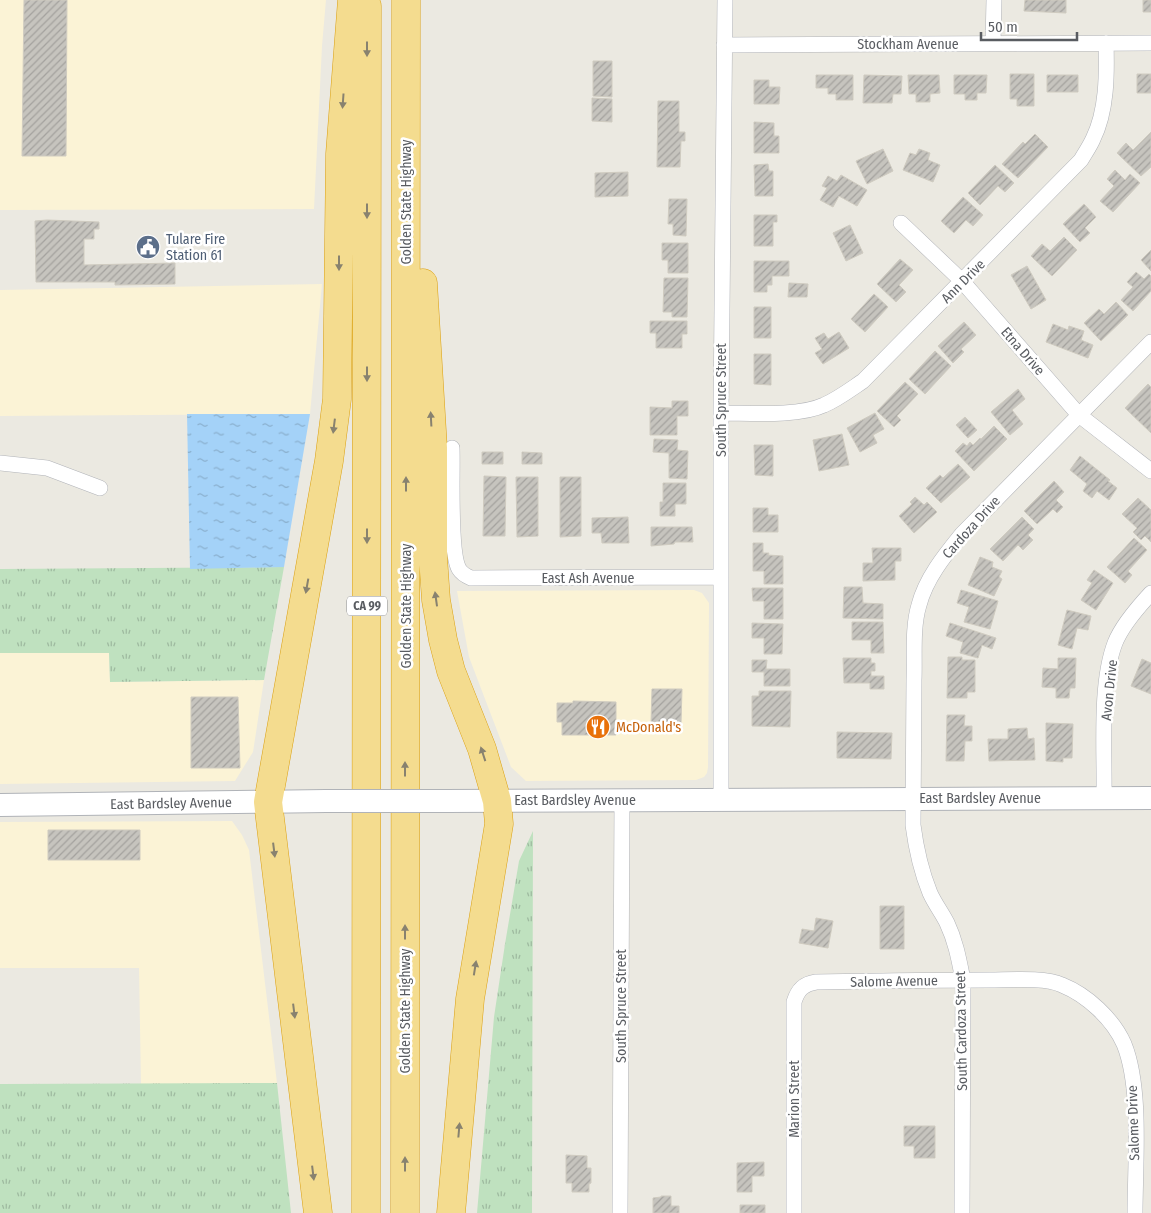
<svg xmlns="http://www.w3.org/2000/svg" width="1151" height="1213" font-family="'Fira Sans Condensed',sans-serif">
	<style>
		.commercial { fill: #fbf3d6 }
		.grass { fill: url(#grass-tufts) }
		.water { fill: url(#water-ripples) }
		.building { fill: url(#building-hatch); stroke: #cfcbc0 }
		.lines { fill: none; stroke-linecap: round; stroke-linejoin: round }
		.minor-casing { stroke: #b1b3b8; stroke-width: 16 }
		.secondary-casing { stroke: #b0b3b8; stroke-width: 24 }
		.motorway-casing { stroke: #dba011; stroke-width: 29 }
		.minor { stroke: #fff; stroke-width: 15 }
		.secondary { stroke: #fff; stroke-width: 22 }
		.motorway { stroke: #f4dc8f; stroke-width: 28 }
		.secondary-bridge-casing { stroke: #b0b3b8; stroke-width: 24; stroke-linecap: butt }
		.secondary-bridge { stroke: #fff; stroke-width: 22 }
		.oneway { fill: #88826f }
		.labels { text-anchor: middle; stroke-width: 5; stroke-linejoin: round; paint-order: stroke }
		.shield { fill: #fff; stroke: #8b8d90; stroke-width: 1 }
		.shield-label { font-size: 12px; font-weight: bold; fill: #595c61 }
		.street-label { font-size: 14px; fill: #595c61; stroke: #fff }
		.service-label { font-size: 14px; fill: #4e5e75; stroke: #fff; text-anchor: start }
		.food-label { font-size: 14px; fill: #c56008; stroke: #fff; text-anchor: start }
	</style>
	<defs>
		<pattern id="grass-tufts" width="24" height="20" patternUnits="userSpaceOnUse" patternTransform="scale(1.25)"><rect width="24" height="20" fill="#bfe1bf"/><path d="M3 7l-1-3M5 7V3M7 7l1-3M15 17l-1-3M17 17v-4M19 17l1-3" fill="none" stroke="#9eba9f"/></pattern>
		<pattern id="water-ripples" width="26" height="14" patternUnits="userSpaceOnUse" patternTransform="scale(1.25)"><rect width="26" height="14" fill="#a4d2f8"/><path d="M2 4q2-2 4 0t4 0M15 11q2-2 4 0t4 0" fill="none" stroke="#89aecc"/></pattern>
		<pattern id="building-hatch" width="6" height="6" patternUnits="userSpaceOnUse" patternTransform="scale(1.25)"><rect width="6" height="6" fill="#c6c4be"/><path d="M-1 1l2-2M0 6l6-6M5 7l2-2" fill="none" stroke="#a4a29e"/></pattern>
	</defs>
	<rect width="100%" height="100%" fill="#ebe9e1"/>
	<path class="commercial" d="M0 0H326L322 46 314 209 0 210Z
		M322 284 310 414 0 416V290Z
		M694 590 702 593 709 603 708 767 707 773 704 777 696 780 526 781 511 767 469 657 457 591Z
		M0 653H109L110 682 264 680 253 752 235 781 0 784Z
		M232 821 242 835 249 850 277 1083 141 1085 139 968H0V822Z"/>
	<path class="grass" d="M284 567 264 680 110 682 109 653H0V569Z
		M533 831 532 1213H477L494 1017 505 944 519 861Z
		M277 1083 291 1213H0V1084Z"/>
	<path class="water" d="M187 414H310L284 567 190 569Z"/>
	<path class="building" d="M24 0H67L66 156H22Z
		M1025 0H1066V13L1024 11Z
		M1143 0H1151V12H1143Z
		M593 61H612V97L593 96Z
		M1010 74H1034V106H1017V99H1010Z
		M1137 74H1151V93H1137Z
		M816 75H853V100H836V94H828V88H816Z
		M864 75 902 76 901 94H893L892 103H863Z
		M908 75H939L940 93 930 94V102H916V94H909Z
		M954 75H987L986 93H977V100H965V94H954Z
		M1047 75H1078V92H1047Z
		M754 80H769V87H780L779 104H754Z
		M592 98 612 99V122L592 121Z
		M658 101H679V132H685V141H681L680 167H657Z
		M754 122 774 123V136H779V153H754Z
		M1151 132V167L1141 176 1117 153 1126 143 1133 150Z
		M1035 134 1048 147 1018 178 1002 164 1023 142 1025 144Z
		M883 149 893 171 867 184 856 161Z
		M919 149 930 153 928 160 940 165 933 182 903 170 910 153 916 155Z
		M768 164 769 171H773V196H755L754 165Z
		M995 165 1014 183 1005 192 998 186 980 205 968 193Z
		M1115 170 1125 180 1130 174 1140 183 1113 212 1100 201 1114 186 1107 179Z
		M628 172V196L595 197V173Z
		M841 175 867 190 857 206 839 196 833 207 820 200 827 188 822 186 828 176 837 181Z
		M963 197 983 215 973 226 966 220 954 233 941 221Z
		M669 199H687L686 236 673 235V224H668Z
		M1084 204 1096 217 1085 228 1090 233 1080 242 1063 224Z
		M754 215H777V222H773V246H754Z
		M47 220 99 222V229H94V239H84V265L175 263V284L115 285V282H36L35 221Z
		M850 225 863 253 846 261 833 233Z
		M1064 237 1077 250 1052 276 1031 256 1042 244 1050 251Z
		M662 243H688V273H668V260H662Z
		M1151 250V271L1141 260Z
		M900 259 913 270 899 285 906 292 896 302 877 284Z
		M754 261H789V276H772V285H767V292H754Z
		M1027 266 1046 300 1031 309 1011 275Z
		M1136 272 1144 279 1149 274 1151 276V291L1133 311 1121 300 1133 287 1127 282Z
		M664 278H688L687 317H672V312H663Z
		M789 283 808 284 807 297H788Z
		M874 294 888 307 865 332 851 319Z
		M1116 302 1128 315 1101 341 1084 323 1099 309 1104 314Z
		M754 307H771V338H754Z
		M650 321H687V334H682V348H656V333H650Z
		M964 322 976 335 961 349 964 352 953 363 938 346Z
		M1053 324 1068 330 1069 326 1084 331 1081 340 1093 345 1088 358 1046 342Z
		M839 332 849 348 823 364 815 353 822 349 815 338 824 333 828 339Z
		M935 351 951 366 925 394 909 379Z
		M754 354H771V385L754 384Z
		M905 382 918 394 897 416 901 420 894 427 877 411Z
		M1148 384 1151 387V433L1125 408Z
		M1018 389 1025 399 1012 410 1023 424 1010 435 991 412Z
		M672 401H688V416H677V435H650V407L672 408Z
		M875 413 884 429 873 435 877 443 860 452 847 428Z
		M965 417 977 430 968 438 956 425Z
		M994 426 1007 439 974 471 955 451 963 443 967 446 970 442 973 445 980 438 981 439Z
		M842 434 849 465 819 471 813 440Z
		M654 439 678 440 677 450 688 451 687 479 669 478V453L653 452Z
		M754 445H773V476L755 475Z
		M482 452H503V464H482Z
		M522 452 542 453V464H522Z
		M1080 456 1110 480 1108 481 1117 488 1109 500 1097 491 1092 498 1083 491 1087 484 1070 470Z
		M958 464 970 477 941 503 926 488 940 475 943 478Z
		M484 476 506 477 505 536H483Z
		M516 477H538V536L517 537Z
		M560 477H581V536L560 537Z
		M1054 481 1064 492 1056 500 1063 507 1057 513 1053 509 1037 524 1024 511Z
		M663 483H686V504H675V516H660V502H663Z
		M915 497 924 505 927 502 937 512 914 533 899 516 912 504 910 502Z
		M1138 498 1151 510V542L1145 536 1141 540 1133 532 1137 528 1122 514Z
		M753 508H768V515H778V532H753Z
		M628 517 629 543H602L601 533H592V518Z
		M1022 517 1034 529 1028 535 1033 540 1023 550 1018 545 1003 561 990 549Z
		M651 527H692L693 542H675L674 544 651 546Z
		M1134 538 1147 550 1128 571 1132 575 1125 583 1107 567Z
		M753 543H763V553H769L768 555 783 556V584H764V571H753Z
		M872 548H901V561H895V580L863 581V563H873Z
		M980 557 993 562 992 567 1002 571 999 577 1002 579 994 596 968 585Z
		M1094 570 1113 583 1096 610 1081 600 1092 583 1087 580Z
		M844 587H862L863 603 883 604V619L843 618Z
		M752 588H783V619H764V601H753Z
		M961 590 998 601 990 629 964 622 969 607 957 603Z
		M1067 610 1091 616 1088 630 1077 628 1072 649 1058 645Z
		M852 622H883L884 653H871V640H852Z
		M752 623 783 624 782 654H764V638H752Z
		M950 623 996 638 992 649 982 645 978 658 960 653 963 642 946 636Z
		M948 657H962V660H975V692H967V698H947Z
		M843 658H871V663H875V671H871V676H884V689H870V683H844Z
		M1058 658H1076L1075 688H1070L1069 698H1056V688L1042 687 1043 668 1058 669Z
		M1142 659 1151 663V694L1131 686Z
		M752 660H767L766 669H790V686H764V672H752Z
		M652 689H682L681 723H651Z
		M759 691H791L790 727 752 726V696H759Z
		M191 697H238L240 768H191Z
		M573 701 616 702V735H562V722H557V703H573Z
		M947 715H965L964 726H972V741H965L964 761H946Z
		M1046 723 1073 724 1072 758H1063V762L1046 761Z
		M1027 728 1028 739 1034 738 1035 760 989 761 988 739H1008V729Z
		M837 732 892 733 891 759 837 758Z
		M48 830H140V860H48Z
		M880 906H904V949H880Z
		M816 918 833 921 828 948 799 943 802 929 814 931Z
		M904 1126H935V1158H914V1146H904Z
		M566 1155 587 1156V1168H591V1183L589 1184V1192H572V1183H566Z
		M764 1162V1176H752V1192H737V1163Z
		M661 1196H671V1206H679V1213H653V1198L661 1197Z
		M740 1205H765V1213H740Z"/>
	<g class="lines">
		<g class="minor-casing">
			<path id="minor" d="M993 43 994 0
				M724 45 1151 43
				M901 223 962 281 1079 415 1151 471
				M721 413C750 413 798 417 824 405 838 399 851 389 863 381L1081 160C1085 153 1090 146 1093 139 1107 111 1107 74 1106 43
				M452 448C453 471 449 552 459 569 462 574 466 576 471 578L721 577
				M0 463 47 468 100 488
				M1104 798C1105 752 1099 685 1115 643 1122 625 1138 607 1151 593
				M721 799V413L725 0
				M620 1213 622 800
				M794 1213V1002C798 989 804 984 816 982 874 981 932 980 990 980 1009 980 1045 977 1062 985 1087 995 1113 1019 1124 1044 1142 1088 1135 1165 1135 1213
				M962 1213 963 980C959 960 956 942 947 923 942 913 935 904 930 893 921 871 916 848 913 825 913 777 914 729 914 680 915 656 912 628 919 605 926 578 945 555 962 534L1151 342"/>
		</g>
		<g class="secondary-casing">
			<path id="secondary" d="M445 801 1151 798
				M0 805 326 801"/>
		</g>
		<g class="motorway-casing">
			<path id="motorway" d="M423 283 433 448V557L436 600 443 640 451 671 482 749 497 801 499 824 470 999 451 1213
				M318 1213 268 802 329 461 337 399 340 154 352 0
				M366 1213 367 6
				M405 1213 406 0"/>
		</g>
		<use href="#minor" class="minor"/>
		<use href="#secondary" class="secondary"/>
		<use href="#motorway" class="motorway"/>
		<g class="secondary-bridge-casing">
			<path id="secondary-bridge" d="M326 801H445"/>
		</g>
		<use href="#secondary-bridge" class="secondary-bridge"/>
	</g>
	<defs><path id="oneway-solid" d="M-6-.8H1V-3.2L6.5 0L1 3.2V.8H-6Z" transform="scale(1.25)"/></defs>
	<g class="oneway">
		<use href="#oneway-solid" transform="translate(367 49) rotate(90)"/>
		<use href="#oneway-solid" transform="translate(343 101) rotate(94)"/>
		<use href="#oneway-solid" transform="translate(367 211) rotate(90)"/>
		<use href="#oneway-solid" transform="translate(339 263) rotate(90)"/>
		<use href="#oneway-solid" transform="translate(367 374) rotate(90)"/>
		<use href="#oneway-solid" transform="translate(431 419) rotate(-93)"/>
		<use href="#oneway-solid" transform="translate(334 426) rotate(97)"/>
		<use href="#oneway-solid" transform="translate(406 484) rotate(-90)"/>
		<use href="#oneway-solid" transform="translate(367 536) rotate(90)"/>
		<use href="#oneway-solid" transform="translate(307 586) rotate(100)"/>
		<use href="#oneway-solid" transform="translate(436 599) rotate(-98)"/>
		<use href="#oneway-solid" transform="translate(483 754) rotate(-108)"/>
		<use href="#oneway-solid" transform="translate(405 769) rotate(-90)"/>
		<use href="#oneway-solid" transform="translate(274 850) rotate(83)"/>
		<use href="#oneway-solid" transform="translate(405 932) rotate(-90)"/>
		<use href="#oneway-solid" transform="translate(475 968) rotate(-81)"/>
		<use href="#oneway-solid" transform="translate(294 1011) rotate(83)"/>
		<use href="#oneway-solid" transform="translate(459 1130) rotate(-85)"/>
		<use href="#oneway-solid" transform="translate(405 1164) rotate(-90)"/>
		<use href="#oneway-solid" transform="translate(313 1173) rotate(83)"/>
	</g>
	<defs>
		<g id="civic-disc" transform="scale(1.25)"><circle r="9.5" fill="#5c6f8a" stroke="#fff"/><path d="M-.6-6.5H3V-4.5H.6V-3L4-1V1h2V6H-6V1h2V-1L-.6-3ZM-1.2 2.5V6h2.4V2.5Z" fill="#fff"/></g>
		<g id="restaurant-disc" transform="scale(1.25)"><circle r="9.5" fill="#e8710a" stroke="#fff"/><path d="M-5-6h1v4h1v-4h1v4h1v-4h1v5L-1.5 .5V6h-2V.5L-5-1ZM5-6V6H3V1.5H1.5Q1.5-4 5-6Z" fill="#fff"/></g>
	</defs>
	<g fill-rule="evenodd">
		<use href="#civic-disc" x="148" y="247"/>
		<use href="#restaurant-disc" x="598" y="727"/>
	</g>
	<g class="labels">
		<rect class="shield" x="347" y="596.5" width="40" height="19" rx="4"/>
		<g class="shield-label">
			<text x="367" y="610">CA 99</text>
		</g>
		<g class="street-label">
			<text x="908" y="49">Stockham Avenue</text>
			<text transform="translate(406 202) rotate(-90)" y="5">Golden State Highway</text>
			<text transform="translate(963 281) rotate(-45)" y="5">Ann Drive</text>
			<text transform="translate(1023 351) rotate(49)" y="5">Etna Drive</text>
			<text transform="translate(721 400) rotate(-90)" y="5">South Spruce Street</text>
			<text transform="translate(971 527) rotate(-48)" y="5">Cardoza Drive</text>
			<text x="588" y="583">East Ash Avenue</text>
			<text transform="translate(406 606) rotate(-90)" y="5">Golden State Highway</text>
			<text transform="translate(1109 690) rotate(-84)" y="5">Avon Drive</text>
			<text x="980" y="803">East Bardsley Avenue</text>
			<text x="575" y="805">East Bardsley Avenue</text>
			<text transform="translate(171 803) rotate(-1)" y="5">East Bardsley Avenue</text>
			<text transform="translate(894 981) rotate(-1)" y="5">Salome Avenue</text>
			<text transform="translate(621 1006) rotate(-90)" y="5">South Spruce Street</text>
			<text transform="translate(405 1011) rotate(-90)" y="5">Golden State Highway</text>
			<text transform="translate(961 1031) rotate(-91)" y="5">South Cardoza Street</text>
			<text transform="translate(794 1099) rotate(-90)" y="5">Marion Street</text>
			<text transform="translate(1133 1123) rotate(-92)" y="5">Salome Drive</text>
		</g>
		<g class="service-label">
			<text x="166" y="244">Tulare Fire<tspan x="166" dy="16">Station 61</tspan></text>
		</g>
		<g class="food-label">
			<text x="616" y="732">McDonald's</text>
		</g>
	</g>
	<path d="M981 32v8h96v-8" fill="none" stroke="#595c61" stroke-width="2.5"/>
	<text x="988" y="32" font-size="15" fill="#595c61" stroke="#ffffff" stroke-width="4" paint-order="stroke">50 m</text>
</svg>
